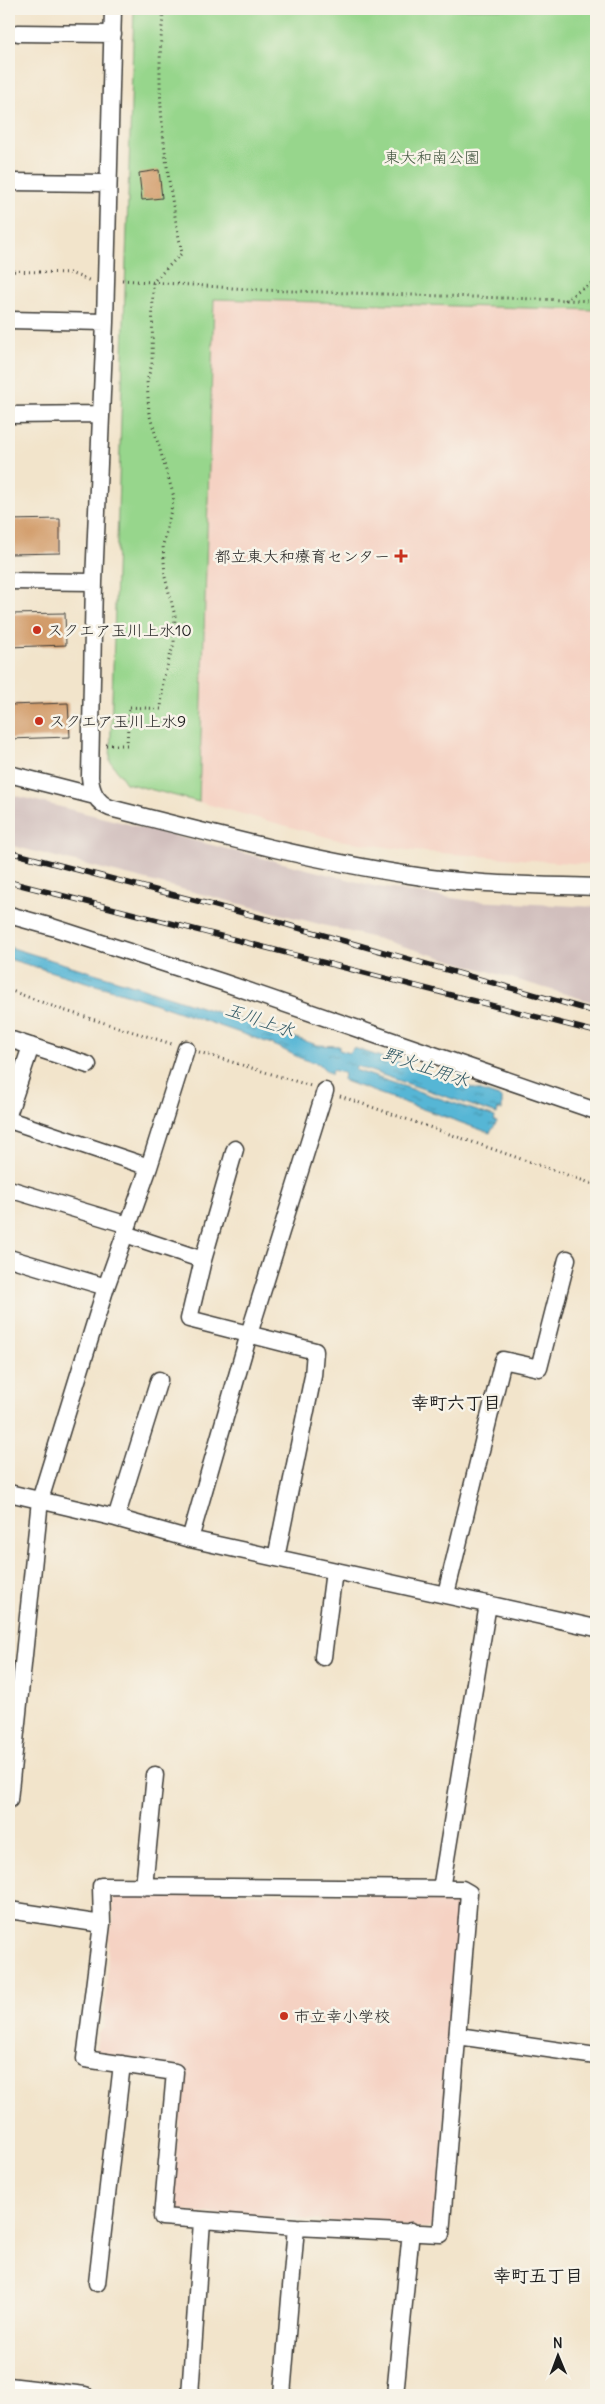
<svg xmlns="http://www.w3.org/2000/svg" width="605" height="2404" font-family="Delius,'Klee One',sans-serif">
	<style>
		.built { fill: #f5d2c3 }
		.railway { fill: #d1bfbd }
		.park { fill: #97d68c; stroke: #5a7954 }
		.water { fill: url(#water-ripples); stroke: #396978 }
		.building { fill: #d29b69 }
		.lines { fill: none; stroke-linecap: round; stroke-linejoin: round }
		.minor-casing { stroke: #3c3a36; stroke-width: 19 }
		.path { stroke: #3c3a36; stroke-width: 3; stroke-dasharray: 1 4; stroke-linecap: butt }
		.minor { stroke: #fff; stroke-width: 16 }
		.rail-casing { stroke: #1c1c1c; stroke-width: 5.5 }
		.rail { stroke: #f7f3e8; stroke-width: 4; stroke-dasharray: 11; stroke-linecap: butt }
		.poi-dot { fill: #c8321e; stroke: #f7f3e8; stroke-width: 2 }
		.labels { text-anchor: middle; stroke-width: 5; stroke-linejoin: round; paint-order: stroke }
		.park-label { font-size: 16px; fill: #41543e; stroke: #f7f3e8 }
		.poi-label { font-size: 16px; fill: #1c1c1c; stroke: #f7f3e8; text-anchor: start }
		.water-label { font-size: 18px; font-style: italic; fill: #335a66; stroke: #f7f3e8 }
		.neighbourhood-label { font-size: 18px; font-weight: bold; fill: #1c1c1c; stroke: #f7f3e8 }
	</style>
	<defs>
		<pattern id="water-ripples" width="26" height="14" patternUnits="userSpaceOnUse" patternTransform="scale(1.25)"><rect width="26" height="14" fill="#56b6d5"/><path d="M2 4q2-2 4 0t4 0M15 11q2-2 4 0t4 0" fill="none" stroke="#4693ac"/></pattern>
	</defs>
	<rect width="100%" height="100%" fill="#f7f3e8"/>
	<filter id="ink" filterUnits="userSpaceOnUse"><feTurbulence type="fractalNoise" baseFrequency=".02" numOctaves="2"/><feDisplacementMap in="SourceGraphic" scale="10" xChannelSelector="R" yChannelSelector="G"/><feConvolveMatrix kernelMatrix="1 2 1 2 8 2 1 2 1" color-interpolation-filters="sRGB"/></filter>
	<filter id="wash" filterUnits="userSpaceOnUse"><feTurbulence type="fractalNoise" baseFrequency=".0096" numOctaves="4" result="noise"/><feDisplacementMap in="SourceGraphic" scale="20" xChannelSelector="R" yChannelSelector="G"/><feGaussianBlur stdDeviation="1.12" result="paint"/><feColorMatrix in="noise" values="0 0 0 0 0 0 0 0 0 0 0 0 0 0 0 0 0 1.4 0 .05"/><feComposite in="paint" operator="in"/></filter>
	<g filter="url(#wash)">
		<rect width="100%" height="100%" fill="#f2e4cb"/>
		<path class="built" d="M214 299 596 310V865L415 851 338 840 199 802Z
			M122 1892 462 1896 436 2223 428 2228 177 2211 171 2205 185 2067 100 2055 96 2050 98 2032 104 2028 109 1937 114 1917 112 1901Z"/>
		<path class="railway" d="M9 794 378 887 472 901 596 907V1003L382 940 9 845Z"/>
		<path class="park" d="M134 9H596V310L214 299 199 802 126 783 110 761Z"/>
		<path class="water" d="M9 947 143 988 317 1045 339 1046V1050L350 1053 353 1048 360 1050 502 1098V1110L498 1109 497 1114 356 1066 355 1070 495 1117 494 1121 497 1122 490 1133 347 1082 343 1080 344 1073 332 1070 331 1075 319 1064 300 1058 272 1044 136 997 9 959Z"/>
		<g id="blocks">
			<path class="building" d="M159 170 162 198 142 200 139 173Z
				M60 519V553L9 554V520Z
				M65 613 66 645 9 647V614Z
				M68 703 70 737 9 739V705Z"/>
		</g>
	</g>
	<g filter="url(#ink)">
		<use href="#blocks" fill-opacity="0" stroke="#3c3a36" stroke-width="1"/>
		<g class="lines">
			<g class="minor-casing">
				<path id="minor" d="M113 9 105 322 94 582 90 777C91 791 96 802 110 808 209 833 309 860 410 875 471 885 535 885 596 887
					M18 33 113 34
					M9 182 108 183
					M9 320 105 322
					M9 415 101 414
					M9 581 94 582
					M9 774 95 796
					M9 915 52 927 222 982 596 1111
					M9 1039 88 1065
					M9 1112 31 1046
					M9 1120 149 1167
					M9 1189 128 1225
					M125 1234 203 1260 189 1319 315 1351 313 1376 276 1558
					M9 1258 106 1287
					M203 1260 235 1149
					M9 1493 116 1518 190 1539 596 1628
					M116 1518 159 1380
					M190 1539 249 1334 325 1091
					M446 1594 503 1360 539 1368 567 1259
					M323 1657 334 1571
					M9 1800 40 1500 106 1287 149 1167 186 1049
					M101 1886 462 1889 469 1893 441 2234 296 2227 162 2217 175 2072 85 2059 102 1924Z
					M144 1887 155 1775
					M441 1889 488 1604
					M9 1910 102 1924
					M458 2036 596 2056
					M97 2283 122 2064
					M9 2386 85 2395
					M190 2395 202 2221
					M282 2395 296 2227
					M395 2395 411 2231"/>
			</g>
			<path class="path" d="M9 271 70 273 91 281
				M122 280 261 290 596 301
				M565 300 596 280
				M106 745H127L129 707 161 709 163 680 174 643 175 616 165 577 163 545 174 497 149 413 147 381 152 364 153 282 182 253C166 173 153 90 164 9
				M9 990 63 1010 172 1044
				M199 1052 311 1086
				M340 1096 596 1185"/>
			<use href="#minor" class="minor"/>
			<g class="rail-casing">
				<path id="rail" d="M9 852 270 920 596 1012
					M9 882 596 1032"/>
			</g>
			<use href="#rail" class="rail"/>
		</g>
	</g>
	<g class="poi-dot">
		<path d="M398.5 548.5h5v5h5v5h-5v5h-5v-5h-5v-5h5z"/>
		<circle cx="37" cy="630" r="5"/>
		<circle cx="39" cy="721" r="5"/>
		<circle cx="284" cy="2016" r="5"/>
	</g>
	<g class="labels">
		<g class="park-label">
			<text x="432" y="163">東大和南公園</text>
		</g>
		<g class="poi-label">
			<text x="390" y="562" text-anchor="end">都立東大和療育センター</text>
			<text x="47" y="636">スクエア玉川上水10</text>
			<text x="49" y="727">スクエア玉川上水9</text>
			<text x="294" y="2022">市立幸小学校</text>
		</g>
		<g class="water-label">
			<text transform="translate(260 1020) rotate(19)" y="6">玉川上水</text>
			<text transform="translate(426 1067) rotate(19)" y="6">野火止用水</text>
		</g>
		<g class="neighbourhood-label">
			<text x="456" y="1409">幸町六丁目</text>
			<text x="538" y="2282">幸町五丁目</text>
		</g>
	</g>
	<rect width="605" height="2404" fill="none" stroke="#f7f3e8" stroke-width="30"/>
	<g transform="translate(558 2356) rotate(359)" stroke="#f7f3e8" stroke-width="4" paint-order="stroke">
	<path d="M0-4L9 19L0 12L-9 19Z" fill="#1c1c1c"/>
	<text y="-8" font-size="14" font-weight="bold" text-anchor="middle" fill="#1c1c1c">N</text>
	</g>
</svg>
